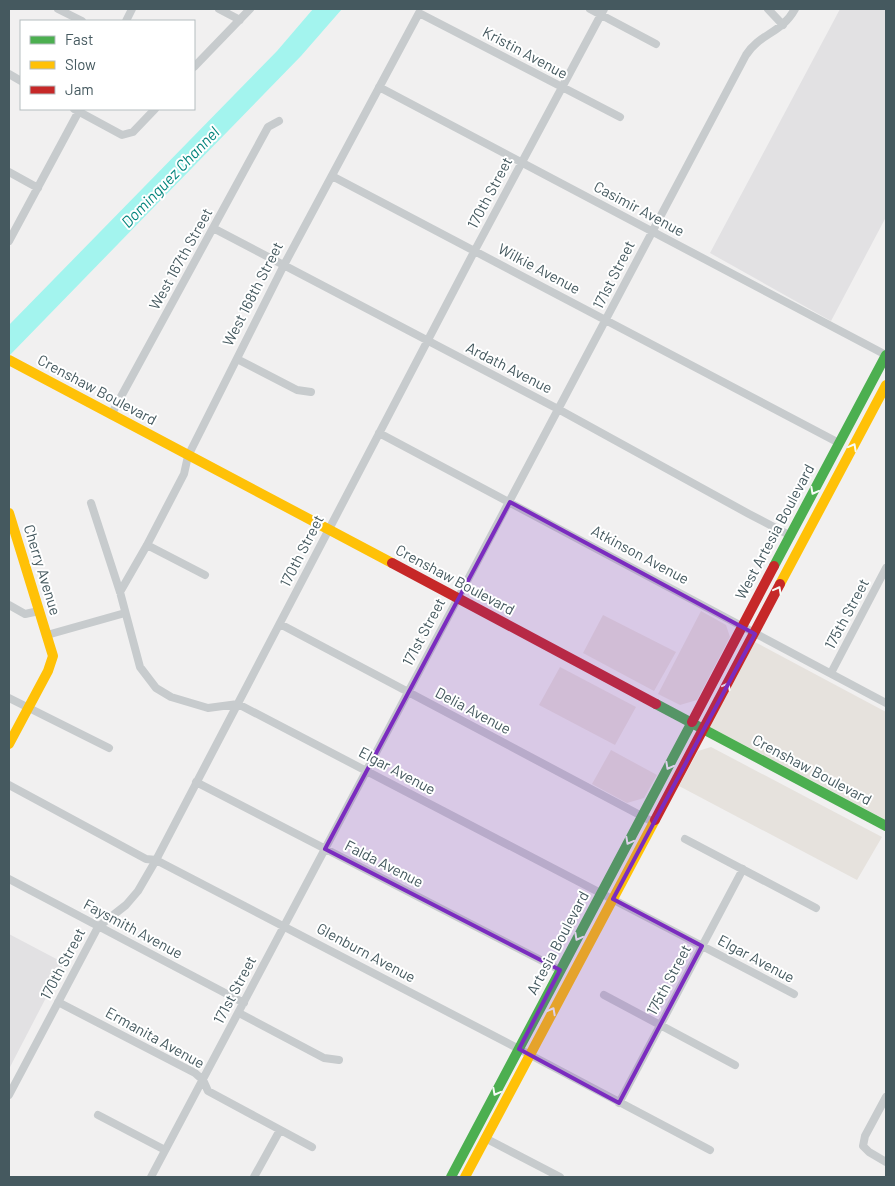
<svg xmlns="http://www.w3.org/2000/svg" width="895" height="1186" font-family="Barlow,sans-serif">
	<style>
		.commercial { fill: #e6e2dd }
		.education { fill: #e2e1e3 }
		.water { fill: #a3f4ee }
		.lines { fill: none; stroke-linecap: round; stroke-linejoin: round }
		.street { stroke: #c7cbcd; stroke-width: 8 }
		.fast { stroke: #4caf50; stroke-width: 10 }
		.slow { stroke: #ffc107; stroke-width: 10 }
		.jam { stroke: #c62828; stroke-width: 10 }
		.oneway { stroke: #f6fbf6 }
		.marked { fill: #7b2cbf; fill-opacity: 0.2; stroke: #7b2cbf; stroke-width: 4; stroke-linejoin: round }
		.labels { text-anchor: middle; stroke-width: 4; stroke-linejoin: round; paint-order: stroke }
		.street-label { font-size: 15px; fill: #45595f; stroke: #fff }
		.water-label { font-size: 16px; font-style: italic; fill: #05857d; stroke: #fff }
	</style>
	<rect width="100%" height="100%" fill="#f1f0f0"/>
	<path class="commercial" d="M701 611 726 625 730 637 697 700 680 705 658 694Z
		M603 615 676 652 654 691 583 653Z
		M753 641 886 712V820L708 726Z
		M560 667 636 707 615 745 539 705Z
		M711 747 882 837 857 880 679 786 698 751Z
		M611 750 657 775 644 798 627 803 592 784Z"/>
	<path class="education" d="M840 9H886V217L831 321 710 253Z
		M9 934 64 963 9 1069Z"/>
	<path class="water" d="M313 9H342L301 56 9 356V325L277 51Z"/>
	<g class="lines">
		<path class="street" d="M58 9 82 21
			M219 9 240 20
			M590 9 656 44
			M768 9 783 25
			M126 21 132 9
			M194 67 250 9
			M9 74 21 81
			M379 87 886 355
			M74 109 122 135 133 132 155 109
			M9 172 38 188
			M332 176 839 443
			M213 228 558 409 749 514 791 536
			M9 241 80 109
			M237 359 297 390 311 392
			M111 415 268 127 279 121
			M379 433 886 703
			M91 503 120 592 140 667 156 688 171 697 208 708 238 704 794 994
			M147 545 205 575
			M120 592 147 545 184 474 188 456 284 265 419 13 620 117
			M9 605 25 614 39 611
			M280 624 653 822
			M47 635 125 613
			M831 673 886 568
			M9 698 109 748
			M196 782 560 970
			M9 785 146 859 156 860 519 1049 710 1150
			M685 839 816 908
			M9 879 244 1003
			M604 995 735 1065
			M58 1002 195 1073 203 1080 208 1091 312 1147
			M239 1013 324 1058 339 1060
			M9 1095 98 927 126 905 138 891 156 860 475 250 604 9
			M886 1097 865 1136 863 1146 869 1152 886 1162
			M619 1103 743 869
			M98 1115 165 1150
			M485 1138 560 1177
			M151 1177 746 55C760 33 781 34 795 9
			M254 1177 280 1130"/>
		<path class="fast" d="M774 566 886 355
			M656 704 886 826
			M451 1177 692 722"/>
		<path class="slow" d="M9 360 392 563
			M9 513 53 656 48 671 9 744
			M780 584 886 385
			M465 1177 655 820"/>
		<path class="jam" d="M392 563 656 704
			M692 722 774 566
			M655 820 780 584"/>
	</g>
	<defs><path id="oneway-chevron" d="M-2-3.5L2.5 0L-2 3.5" fill="none" stroke-width="1.6" stroke-linecap="round" stroke-linejoin="round" transform="scale(1.25)"/></defs>
	<g class="oneway">
		<use href="#oneway-chevron" transform="translate(853 447) rotate(-62)"/>
		<use href="#oneway-chevron" transform="translate(814 491) rotate(118)"/>
		<use href="#oneway-chevron" transform="translate(778 590) rotate(-62)"/>
		<use href="#oneway-chevron" transform="translate(727 686) rotate(-62)"/>
		<use href="#oneway-chevron" transform="translate(669 766) rotate(118)"/>
		<use href="#oneway-chevron" transform="translate(629 841) rotate(118)"/>
		<use href="#oneway-chevron" transform="translate(578 937) rotate(118)"/>
		<use href="#oneway-chevron" transform="translate(552 1011) rotate(-62)"/>
		<use href="#oneway-chevron" transform="translate(496 1092) rotate(118)"/>
	</g>
	<path class="marked" d="M510 502 755 634 613 899 702 946 619 1103 519 1049 560 970 325 849Z"/>
	<g class="labels">
		<g class="street-label">
			<text transform="translate(525 53) rotate(28)" y="5">Kristin Avenue</text>
			<text transform="translate(490 193) rotate(-62)" y="5">170th Street</text>
			<text transform="translate(639 209) rotate(28)" y="5">Casimir Avenue</text>
			<text transform="translate(181 259) rotate(-61)" y="5">West 167th Street</text>
			<text transform="translate(539 269) rotate(28)" y="5">Wilkie Avenue</text>
			<text transform="translate(614 275) rotate(-63)" y="5">171st Street</text>
			<text transform="translate(253 294) rotate(-63)" y="5">West 168th Street</text>
			<text transform="translate(509 368) rotate(27)" y="5">Ardath Avenue</text>
			<text transform="translate(97 390) rotate(28)" y="5">Crenshaw Boulevard</text>
			<text transform="translate(775 532) rotate(-62)" y="5">West Artesia Boulevard</text>
			<text transform="translate(302 551) rotate(-63)" y="5">170th Street</text>
			<text transform="translate(640 555) rotate(28)" y="5">Atkinson Avenue</text>
			<text transform="translate(42 570) rotate(73)" y="5">Cherry Avenue</text>
			<text transform="translate(455 580) rotate(28)" y="5">Crenshaw Boulevard</text>
			<text transform="translate(847 614) rotate(-62)" y="5">175th Street</text>
			<text transform="translate(424 632) rotate(-62)" y="5">171st Street</text>
			<text transform="translate(473 711) rotate(28)" y="5">Delia Avenue</text>
			<text transform="translate(812 770) rotate(28)" y="5">Crenshaw Boulevard</text>
			<text transform="translate(397 771) rotate(28)" y="5">Elgar Avenue</text>
			<text transform="translate(384 864) rotate(27)" y="5">Falda Avenue</text>
			<text transform="translate(133 929) rotate(28)" y="5">Faysmith Avenue</text>
			<text transform="translate(558 943) rotate(-62)" y="5">Artesia Boulevard</text>
			<text transform="translate(366 953) rotate(28)" y="5">Glenburn Avenue</text>
			<text transform="translate(756 959) rotate(28)" y="5">Elgar Avenue</text>
			<text transform="translate(63 964) rotate(-62)" y="5">170th Street</text>
			<text transform="translate(669 980) rotate(-62)" y="5">175th Street</text>
			<text transform="translate(235 990) rotate(-62)" y="5">171st Street</text>
			<text transform="translate(155 1038) rotate(29)" y="5">Ermanita Avenue</text>
		</g>
		<g class="water-label">
			<text transform="translate(170 177) rotate(-46)" y="6">Dominguez Channel</text>
		</g>
	</g>
	<rect width="895" height="1186" fill="none" stroke="#45595f" stroke-width="20"/>
	<rect x="20" y="20" width="175" height="90" fill="#ffffff" stroke="#b5bdbf"/>
	<rect x="30" y="36" width="25" height="8" fill="#4caf50" stroke="#b5bdbf"/>
	<text x="65" y="45" font-size="15" fill="#45595f">Fast</text>
	<rect x="30" y="61" width="25" height="8" fill="#ffc107" stroke="#b5bdbf"/>
	<text x="65" y="70" font-size="15" fill="#45595f">Slow</text>
	<rect x="30" y="86" width="25" height="8" fill="#c62828" stroke="#b5bdbf"/>
	<text x="65" y="95" font-size="15" fill="#45595f">Jam</text>
</svg>
